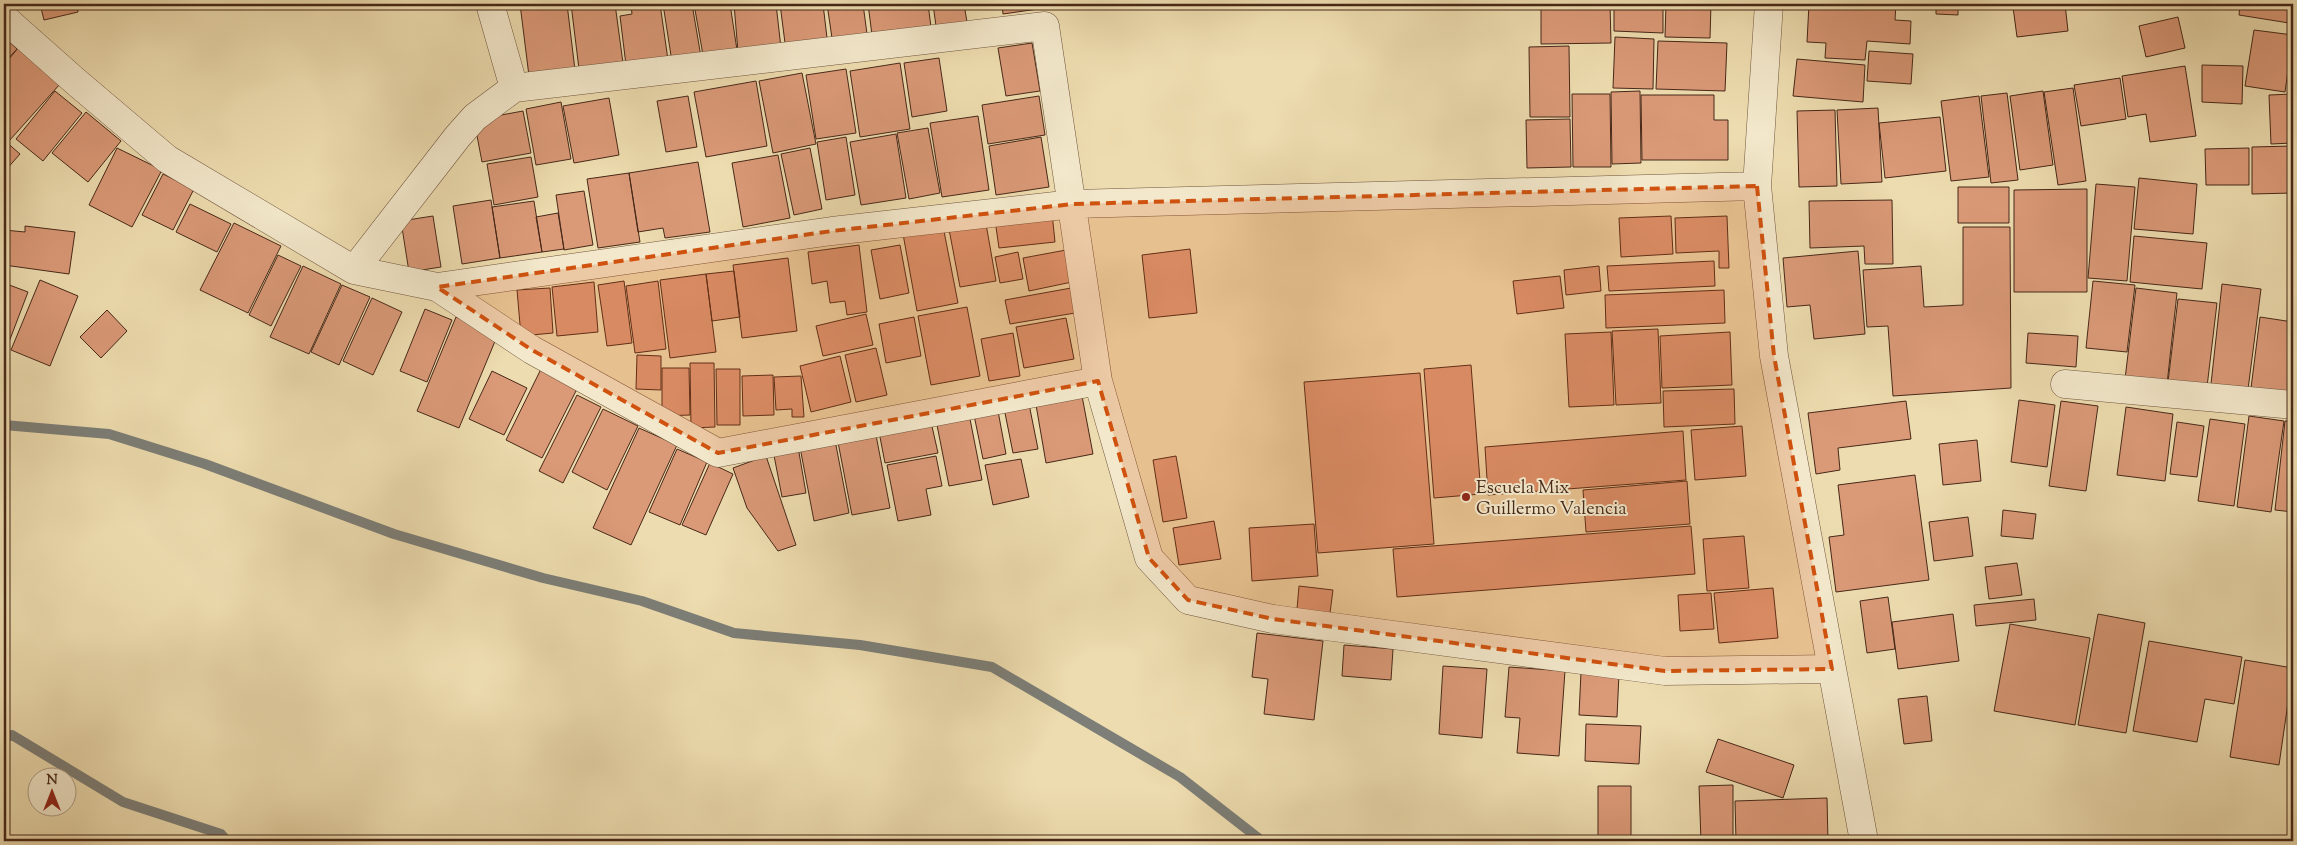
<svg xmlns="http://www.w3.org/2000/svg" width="2297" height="845" font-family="'Sorts Mill Goudy',serif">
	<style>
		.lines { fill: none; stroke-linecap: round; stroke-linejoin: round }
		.stream { stroke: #7c7e77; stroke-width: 10 }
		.building { fill: #da9977; stroke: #472818 }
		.minor-casing { stroke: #70553e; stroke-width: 29 }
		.minor { stroke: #f3e8cb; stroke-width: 28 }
		.marked { fill: #d0520e; fill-opacity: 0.2; stroke: #d0520e; stroke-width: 4; stroke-dasharray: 10 6; stroke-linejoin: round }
		.poi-dot { fill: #8f2418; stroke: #f3e8cb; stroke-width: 2 }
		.labels { text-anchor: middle; stroke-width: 4; stroke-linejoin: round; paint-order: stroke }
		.poi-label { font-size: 18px; fill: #472818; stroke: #f3e8cb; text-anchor: start }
	</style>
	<rect width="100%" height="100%" fill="#eddcaf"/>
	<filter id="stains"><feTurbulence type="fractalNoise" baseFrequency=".004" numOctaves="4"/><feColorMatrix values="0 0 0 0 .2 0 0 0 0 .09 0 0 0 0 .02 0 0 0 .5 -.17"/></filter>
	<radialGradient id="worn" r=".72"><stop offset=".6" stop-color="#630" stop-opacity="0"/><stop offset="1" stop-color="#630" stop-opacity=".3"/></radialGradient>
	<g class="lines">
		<path class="stream" d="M4 425 109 434 205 464 394 534 543 578 642 601 734 633 860 645 992 667 1180 777 1262 841
			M4 738 12 735 123 802 221 834 227 841"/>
	</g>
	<path class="building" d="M40 4H77L78 12 44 20Z
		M520 4H567L575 70 529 76Z
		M571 4H615L623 63 579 69Z
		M660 4 668 60 626 65 620 16 632 14 631 5Z
		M663 4H692L701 57 672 62Z
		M694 4H730L737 50 703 55Z
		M734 4H776L781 48 738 52Z
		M780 4H823L827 38 785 43Z
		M827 4H863L867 34 832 38Z
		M868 4H928L931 27 872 35Z
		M933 4H964L967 22 936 26Z
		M968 4H998L969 7Z
		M1002 4H1037L1038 9 1003 14Z
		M1541 4H1610L1611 43 1541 44Z
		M1614 4H1663V33L1614 31Z
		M1666 4H1711L1710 38 1665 37Z
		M1809 4H1896L1895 20 1911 21 1910 44 1867 41 1865 60 1825 58 1826 43 1807 42Z
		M1936 4H1958V15L1936 14Z
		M2042 4H2065L2068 31 2017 37 2013 7Z
		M2240 4H2292L2289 23 2239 15Z
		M2178 17 2185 48 2146 57 2139 26Z
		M2254 30 2293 35 2285 92 2245 86Z
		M4 37 17 49 4 63Z
		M1615 37 1654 39 1653 89 1613 88Z
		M1658 41 1727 43 1725 91 1656 89Z
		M1032 43 1040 91 1006 96 998 48Z
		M1569 46 1570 117H1530L1529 47Z
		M18 48 60 84 9 141 4 137V65Z
		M1869 51 1913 54 1911 84 1867 81Z
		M939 58 947 111 912 117 904 63Z
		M1797 59 1865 65 1863 102 1793 96Z
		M900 63 910 129 860 137 850 71Z
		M2202 65 2243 66 2242 104 2202 102Z
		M2185 66 2196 136 2150 142 2146 114 2128 117 2122 76Z
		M846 69 856 133 816 139 806 75Z
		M802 73 816 144 773 153 759 81Z
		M2120 78 2126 119 2081 126 2074 85Z
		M756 81 767 146 706 157 694 92Z
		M2073 88 2086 181 2058 185 2044 92Z
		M55 91 82 113 43 161 16 139Z
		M1640 91 1641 163 1612 164 1611 92Z
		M2043 91 2053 165 2020 170 2010 96Z
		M2007 93 2018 180 1991 183 1981 96Z
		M1572 94H1610L1611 167H1573Z
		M2293 94V143L2271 144 2269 95Z
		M1641 95H1714V120H1728V160H1642Z
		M688 96 697 147 666 152 657 101Z
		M1039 96 1045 135 988 144 982 105Z
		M1979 96 1989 177 1951 181 1941 101Z
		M609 98 619 155 574 163 563 106Z
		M561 102 571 159 536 165 526 109Z
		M1878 108 1882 182 1841 184 1837 110Z
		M1835 110 1837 186 1799 187 1797 111Z
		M523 111 531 153 482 162 474 120Z
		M86 112 121 141 88 182 52 153Z
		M978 116 989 190 942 197 930 123Z
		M1940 117 1946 171 1885 178 1879 123Z
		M1570 119 1571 167 1527 168 1526 120Z
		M928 128 940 193 909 199 897 133Z
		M896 134 906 198 861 205 850 142Z
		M846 137 855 195 826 200 817 142Z
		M1041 137 1049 187 996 195 989 146Z
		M4 140 20 154 5 171 4 170Z
		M2293 146V193L2252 194V147Z
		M117 148 162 170 132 227 89 205Z
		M810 148 822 209 794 215 781 154Z
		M2249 148V185H2206L2205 149Z
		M778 155 790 218 743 227 732 163Z
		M531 157 538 197 494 205 487 164Z
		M698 162 710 232 665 238 663 228 638 232 629 173Z
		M629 173 640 242 598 248 587 179Z
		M163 174 194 189 173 230 142 215Z
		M2139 178 2197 184 2193 234 2134 229Z
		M2096 184 2135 187 2127 281 2088 278Z
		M1958 187H2009V223H1958Z
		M2087 189V292H2014V190Z
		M584 191 593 245 564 250 556 195Z
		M2292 194H2293V221H2290Z
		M491 200 500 258 462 264 453 206Z
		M1892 200 1893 264H1865L1864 246 1810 248 1809 201Z
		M534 201 542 252 500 258 492 207Z
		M190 204 231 224 217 252 176 232Z
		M558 213 564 249 542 252 536 217Z
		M1052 213 1055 242 999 248 995 220Z
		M433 216 441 267 409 272 401 221Z
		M1671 216 1673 254 1621 257 1619 218Z
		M1727 216 1729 268H1719V251L1676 253 1675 218Z
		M985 218 996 281 960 287 948 224Z
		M234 223 281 246 248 313 200 290Z
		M25 226 75 232 69 274 4 265V230L25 232Z
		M943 226 958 303 917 311 903 234Z
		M1963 227H2010L2011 388 1893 396 1888 326 1867 327 1863 270 1921 266 1924 307 1963 305Z
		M2134 236 2207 243 2202 289 2130 282Z
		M859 245 867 312 847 315 845 301 830 303 827 281 812 284 808 252Z
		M900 245 909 293 880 299 871 250Z
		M1190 249 1197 313 1149 318 1142 255Z
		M1066 250 1072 282 1029 291 1023 258Z
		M1858 251 1865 334 1814 339 1810 305 1787 307 1783 258Z
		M1018 252 1023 279 1000 283 995 257Z
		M278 255 301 266 271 326 249 315Z
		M788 258 797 331 742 338 733 265Z
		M1714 261 1715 286 1609 291 1607 266Z
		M303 266 341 284 309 354 270 337Z
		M1599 266 1601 291 1566 295 1564 270Z
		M734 271 740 317 712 321 706 274Z
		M706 274 716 352 670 358 660 280Z
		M1560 276 1564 308 1517 314 1513 281Z
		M40 280 78 296 50 366 11 350Z
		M624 281 632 343 607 346 598 285Z
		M658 281 666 349 635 353 626 286Z
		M2093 281 2135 285 2127 352 2086 348Z
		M594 282 598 332 557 336 552 287Z
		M4 283 28 292 9 342 4 340Z
		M2222 284 2261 289 2247 397 2210 393Z
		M342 285 370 297 339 365 311 352Z
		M550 288 553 333 521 336 517 290Z
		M1071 288 1075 313 1010 324 1005 300Z
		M2136 288 2177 293 2167 384 2125 379Z
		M1724 290 1725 323 1606 328 1605 295Z
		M372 298 402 312 373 375 343 361Z
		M2178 299 2217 303 2207 387 2168 382Z
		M967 307 980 376 931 385 918 316Z
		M425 309 452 320 427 382 400 371Z
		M107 310 127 331 101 358 80 337Z
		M866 314 873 345 823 356 816 326Z
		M456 317 498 334 459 428 417 411Z
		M914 317 921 356 886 363 879 324Z
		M2260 317 2293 322V402L2250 396Z
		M1066 318 1074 359 1024 368 1016 327Z
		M1658 329 1661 403 1616 405 1612 331Z
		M1611 332 1614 405 1569 407 1565 334Z
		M1730 332 1732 385 1662 388 1660 336Z
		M1013 333 1020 376 989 381 981 339Z
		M2028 333 2078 336 2076 367 2026 363Z
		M876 348 887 395 856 402 845 355Z
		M637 355 661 356V390L636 389Z
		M840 356 851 402 811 412 800 366Z
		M690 363H714L715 427 691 428Z
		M1471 365 1481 494 1434 498 1424 369Z
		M662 368H689L690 415 662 416Z
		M541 369 578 387 542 458 506 440Z
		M716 369H740V425H717Z
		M492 371 527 388 504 435 469 419Z
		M1420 373 1434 544 1318 553 1304 382Z
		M773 375 774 415 743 416 742 376Z
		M801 376 804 417H792V409L776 410 774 377Z
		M1734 389 1735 424 1664 427 1663 391Z
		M577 395 601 407 563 483 539 471Z
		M1082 396 1093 454 1046 463 1036 405Z
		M2019 400 2055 405 2047 467 2011 462Z
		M1906 401 1911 439 1838 448 1840 470 1816 474 1808 413Z
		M2061 401 2098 406 2086 491 2049 486Z
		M1029 404 1038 449 1013 453 1004 408Z
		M2126 407 2173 414 2165 481 2117 475Z
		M603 409 638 426 607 490 572 472Z
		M998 411 1006 454 983 459 974 415Z
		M2249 416 2284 421 2271 512 2237 507Z
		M970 419 982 480 949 486 937 425Z
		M2210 419 2245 424 2234 506 2198 501Z
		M2285 421H2293V512L2275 510Z
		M931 422 938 453 885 463 879 432Z
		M2177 422 2204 426 2197 477 2170 474Z
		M1742 426 1746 476 1695 480 1691 430Z
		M639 428 677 445 631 545 593 528Z
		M875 430 890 508 852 515 837 437Z
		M1683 431 1686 480 1488 495 1485 447Z
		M834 435 849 513 814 521 799 442Z
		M1977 440 1981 481 1943 485 1939 444Z
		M797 441 806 493 782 497 772 445Z
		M677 449 707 462 680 525 649 512Z
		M766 456 796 545 778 551 747 508 733 468Z
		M936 456 942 486 926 489 931 515 898 521 887 465Z
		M1176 456 1187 518 1163 522 1153 460Z
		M1021 459 1029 497 993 505 985 465Z
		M710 463 733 474 706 535 682 525Z
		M1915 475 1929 580 1836 592 1829 537 1844 535 1838 485Z
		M1687 481 1690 524 1586 532 1583 490Z
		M2003 510 2036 514 2033 539 2001 536Z
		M1968 517 1973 556 1934 561 1929 522Z
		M1214 521 1221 559 1179 565 1173 528Z
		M1314 524 1318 576 1252 581 1249 528Z
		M1691 526 1695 574 1397 597 1393 549Z
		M1744 536 1749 588 1707 591 1703 539Z
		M2017 563 2022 595 1989 599 1985 567Z
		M1299 586 1333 590 1330 613 1297 609Z
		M1773 588 1778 638 1719 643 1714 593Z
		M1711 593 1714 629 1680 631 1678 595Z
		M1888 597 1895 649 1867 653 1860 601Z
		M2034 599 2036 620 1976 626 1974 605Z
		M1953 614 1959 661 1898 669 1892 622Z
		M2098 614 2145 623 2126 733 2078 725Z
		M2010 624 2090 638 2075 725 1994 711Z
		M1257 633 1323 641 1314 720 1264 714 1268 679 1252 677Z
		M2149 641 2242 657 2234 704 2205 699 2197 742 2133 731Z
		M1344 645 1393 649 1391 680 1342 676Z
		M2245 660 2293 668 2279 765 2230 757Z
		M1443 666 1487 669 1482 738 1439 734Z
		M1509 667 1565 671 1559 756 1517 753 1520 718 1505 717Z
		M1581 672 1619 674 1617 717 1579 715Z
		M1927 696 1932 741 1904 744 1898 699Z
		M1586 724 1641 726 1639 764 1585 761Z
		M1718 739 1794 765 1783 798 1706 772Z
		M1733 785V841H1701L1699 786Z
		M1598 786H1631V841H1598Z
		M1827 798 1828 841H1736L1735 801Z"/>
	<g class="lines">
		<g class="minor-casing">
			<path id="minor" d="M490 4 514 88
				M1769 4 1757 186 1774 356 1864 841
				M4 18 75 81 167 159 354 270 437 287 532 350 718 453 1098 381
				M354 270 458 136 475 117 514 88 1045 26 1098 381 1149 558 1188 600 1273 619 1665 671 1832 669
				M437 287 832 231 1073 204 1757 186
				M2065 384 2293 405"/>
		</g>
		<use href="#minor" class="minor"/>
	</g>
	<path class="marked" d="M1757 186 1774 356 1832 669 1665 671 1273 619 1188 600 1149 558 1098 381 718 453 532 350 437 287 832 231 1073 204Z"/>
	<circle class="poi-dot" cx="1466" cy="497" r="5"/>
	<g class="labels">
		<g class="poi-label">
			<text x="1476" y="493">Escuela Mix<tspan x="1476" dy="21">Guillermo Valencia</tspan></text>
		</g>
	</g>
	<rect width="2297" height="845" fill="none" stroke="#eddcaf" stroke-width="20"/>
	<rect x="5" y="5" width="2287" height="835" fill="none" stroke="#472818" stroke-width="2.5"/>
	<rect x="10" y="10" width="2277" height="825" fill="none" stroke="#472818"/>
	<g transform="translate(52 792)"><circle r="24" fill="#f3e8cb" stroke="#ae9b83"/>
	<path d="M0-4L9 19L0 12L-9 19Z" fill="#8f2418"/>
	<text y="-8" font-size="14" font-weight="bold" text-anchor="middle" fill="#472818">N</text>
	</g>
	<rect width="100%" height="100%" filter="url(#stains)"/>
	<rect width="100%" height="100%" fill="url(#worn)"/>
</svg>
